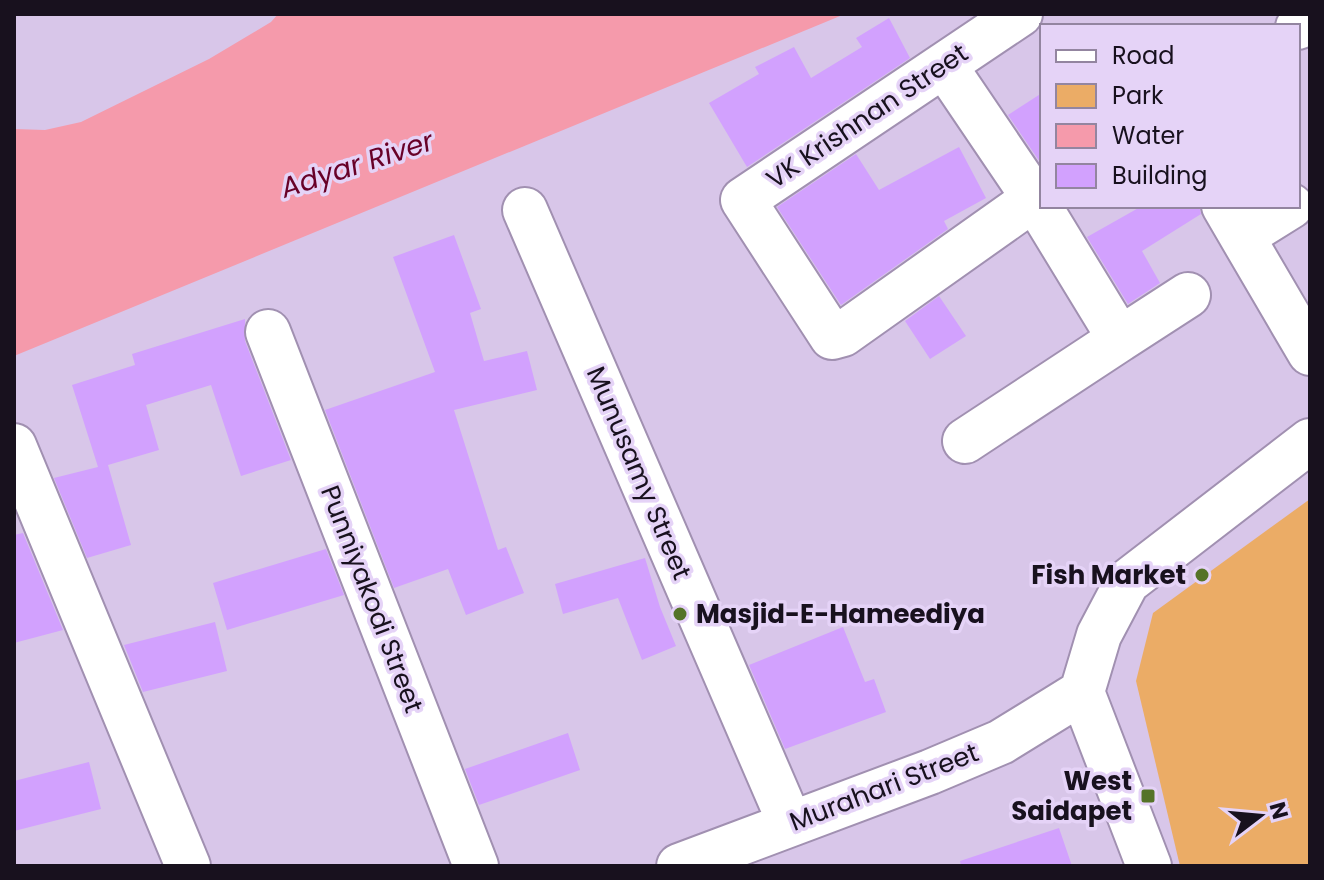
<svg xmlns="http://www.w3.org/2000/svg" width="1324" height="880" font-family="Poppins,sans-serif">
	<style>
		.green { fill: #ebac66 }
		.water { fill: #f59aab }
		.building { fill: #d2a1fe }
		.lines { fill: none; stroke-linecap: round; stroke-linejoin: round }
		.minor-casing { stroke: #a190b1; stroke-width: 48 }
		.minor { stroke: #fff; stroke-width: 44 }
		.poi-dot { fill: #557328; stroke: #e5d3f7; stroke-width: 3 }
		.labels { text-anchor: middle; stroke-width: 7; stroke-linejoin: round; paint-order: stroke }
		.street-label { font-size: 26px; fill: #18111e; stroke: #e5d3f7 }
		.poi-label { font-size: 26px; font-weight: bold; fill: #18111e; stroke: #e5d3f7; text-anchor: end }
		.water-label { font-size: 28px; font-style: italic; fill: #680028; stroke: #e5d3f7 }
	</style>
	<rect width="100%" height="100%" fill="#d8c6e9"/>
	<path class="green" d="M1310 499V866H1180L1136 681 1153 613Z"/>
	<path class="water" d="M278 14H845L14 356V129L45 130 81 122 209 59 271 22Z"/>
	<path class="building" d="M889 18 910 58 747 167 709 103 759 74 755 67 794 47 811 78 862 47 856 38Z
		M1042 93V165L1008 115Z
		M959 147 986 198 944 221 948 229 841 305 777 207 856 154 879 190Z
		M1142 206H1199L1201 214 1142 251 1160 283 1128 304 1087 237Z
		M454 235 481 309 470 313 484 361 527 351 537 390 454 410 498 550 506 547 524 593 466 615 448 569 394 588 325 410 435 372 393 257Z
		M939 296 966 336 930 359 905 321Z
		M245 319V341L291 460 241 476 211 385 146 405 159 450 108 465 131 545 87 558 54 478 98 467 72 385 135 365 132 354Z
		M23 533 63 630 14 643V535Z
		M326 549 344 595 227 630 213 583Z
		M645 558 660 607 676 646 642 660 618 598 563 614 555 584Z
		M215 622 227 671 143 692 124 645Z
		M843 627 865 682 874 679 886 712 785 749 749 665Z
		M568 733 580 770 479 805 465 769Z
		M89 762 101 809 14 831V781Z
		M1059 828 1072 866H961L960 861Z"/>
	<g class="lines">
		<g class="minor-casing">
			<path id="minor" d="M1020 14 743 200 832 337 843 334 1042 193
				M1298 27 1310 19
				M944 65 1034 198 1120 339 965 441
				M1224 206 1310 353
				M525 210 790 823
				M1243 236 1291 206
				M268 332 476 866
				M1120 339 1188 295
				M14 446 188 866
				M1082 692 1099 635 1127 582 1310 441
				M1082 692 1149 866
				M679 866 930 772 1001 742 1082 692"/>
		</g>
		<use href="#minor" class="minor"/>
	</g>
	<g class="poi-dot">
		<circle cx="1202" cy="575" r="8"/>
		<circle cx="680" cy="614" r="8"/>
		<rect x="1140" y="788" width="16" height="16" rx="4"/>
	</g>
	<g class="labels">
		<g class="street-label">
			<text transform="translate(867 116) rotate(-34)" y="9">VK Krishnan Street</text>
			<text transform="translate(639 473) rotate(67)" y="9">Munusamy Street</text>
			<text transform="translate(372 599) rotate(69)" y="9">Punniyakodi Street</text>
			<text transform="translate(884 787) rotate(-21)" y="9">Murahari Street</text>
		</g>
		<g class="poi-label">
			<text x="1186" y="584">Fish Market</text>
			<text x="696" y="623" text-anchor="start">Masjid-E-Hameediya</text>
			<text x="1132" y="790">West<tspan x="1132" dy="30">Saidapet</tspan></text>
		</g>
		<g class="water-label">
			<text transform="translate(357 164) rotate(-18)" y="10">Adyar River</text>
		</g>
	</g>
	<rect width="1324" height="880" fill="none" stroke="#18111e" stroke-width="32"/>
	<rect x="1040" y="24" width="260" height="184" fill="#e5d3f7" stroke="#9385a0" stroke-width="2"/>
	<rect x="1056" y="50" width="40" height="12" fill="#ffffff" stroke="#9385a0" stroke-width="2"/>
	<text x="1112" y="64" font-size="24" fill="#18111e">Road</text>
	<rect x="1056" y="84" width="40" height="24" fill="#ebac66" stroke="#9385a0" stroke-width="2"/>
	<text x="1112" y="104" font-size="24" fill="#18111e">Park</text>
	<rect x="1056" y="124" width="40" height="24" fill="#f59aab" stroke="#9385a0" stroke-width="2"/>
	<text x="1112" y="144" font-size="24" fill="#18111e">Water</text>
	<rect x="1056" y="164" width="40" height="24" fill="#d2a1fe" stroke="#9385a0" stroke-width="2"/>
	<text x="1112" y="184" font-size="24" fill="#18111e">Building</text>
	<g transform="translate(1260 816) rotate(74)" stroke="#e5d3f7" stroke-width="6" paint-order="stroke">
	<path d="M0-6L14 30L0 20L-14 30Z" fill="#18111e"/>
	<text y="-12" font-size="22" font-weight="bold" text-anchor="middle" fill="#18111e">N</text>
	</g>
</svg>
